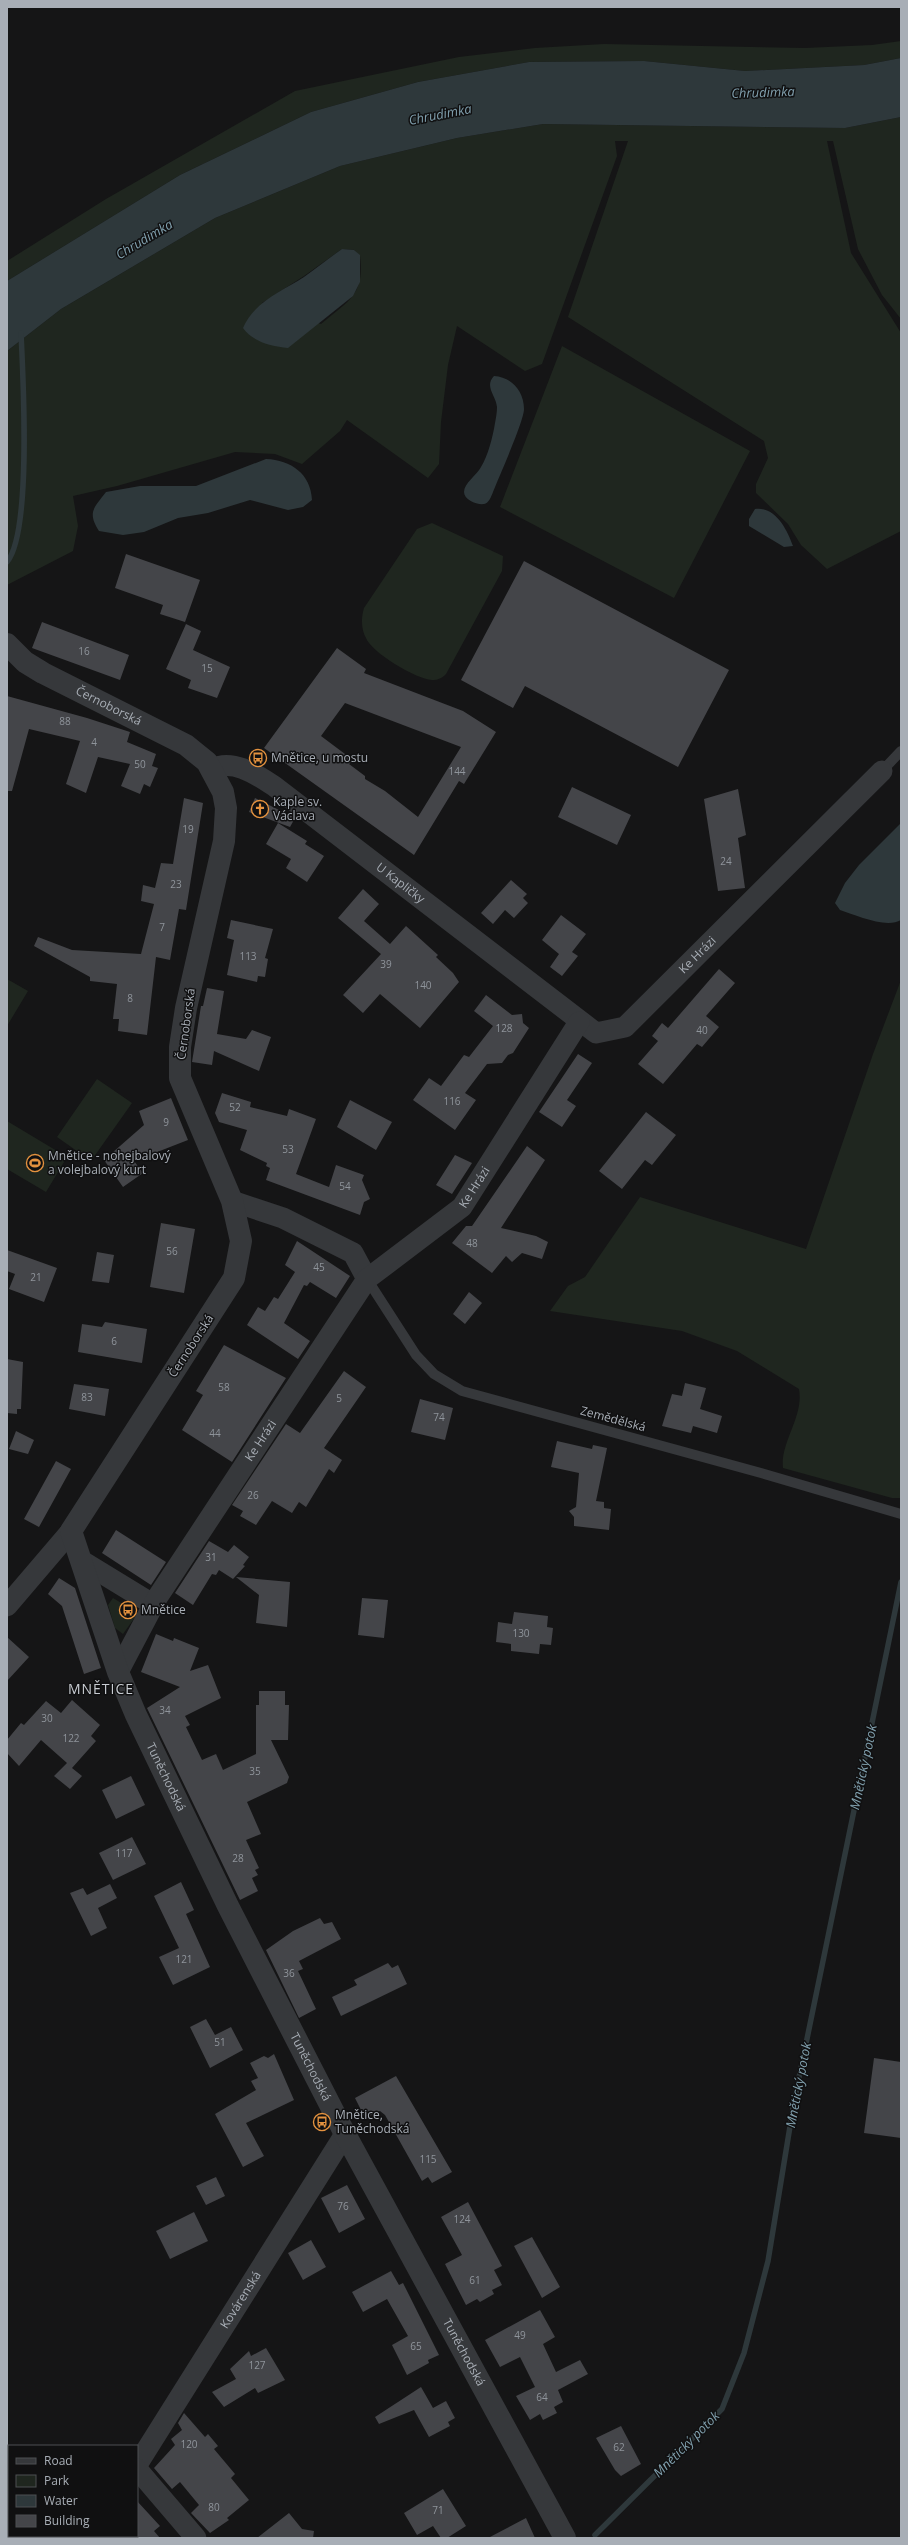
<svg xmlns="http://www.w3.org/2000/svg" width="908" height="2545" font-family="'Open Sans',sans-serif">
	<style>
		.green { fill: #1f261f; fill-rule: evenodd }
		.water { fill: #2e383b }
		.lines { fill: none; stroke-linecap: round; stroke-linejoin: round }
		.stream { stroke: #2e383b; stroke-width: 5.5 }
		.building { fill: #444549; fill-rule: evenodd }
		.service { stroke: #36383b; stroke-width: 10 }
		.minor { stroke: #36383b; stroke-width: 21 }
		.tertiary { stroke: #36383b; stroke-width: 22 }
		.labels { text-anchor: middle; stroke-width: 3; stroke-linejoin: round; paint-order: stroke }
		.number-label { font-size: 10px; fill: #8f949b }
		.street-label { font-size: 12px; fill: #a8aeb6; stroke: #101011 }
		.poi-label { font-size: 12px; fill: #a8aeb6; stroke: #101011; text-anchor: start }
		.water-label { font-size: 13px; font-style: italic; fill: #81a0ae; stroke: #101011 }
		.quarter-label { font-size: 14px; letter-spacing: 1px; fill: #c8ccd2; stroke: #101011 }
	</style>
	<rect width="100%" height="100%" fill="#151516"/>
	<path class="green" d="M901 41V58L864 65 745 71 644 61 529 62 418 82 311 112 180 175 7 281V261L106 199 295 91 459 57 535 48 604 44 805 48 872 45Z
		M901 117V319L882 295 858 249 833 141H827L851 253 901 333V531L827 569 801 545 788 524 756 493V484L768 458 764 441 568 317 628 141H615L617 156 542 364 525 371 457 326 448 365 441 422 439 464 428 478 347 420 340 431 302 464 275 454 235 452 117 486 73 496 78 526 73 551 7 585V351L61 309 215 218 340 166 457 138 543 124 845 128ZM342 249 354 250 360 256C365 295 348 301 321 324L262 303 304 276Z
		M562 346 750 451 674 598 500 507Z
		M432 523 503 556 502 571 446 674C442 678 438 680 432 680 416 679 372 653 366 638 361 629 361 618 364 608L417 529Z
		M7 979 28 991 7 1026Z
		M901 980V1498H892L783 1468C780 1442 804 1417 799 1389L737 1351 682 1331 550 1311 568 1286 585 1277 640 1197 806 1249 873 1054Z
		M97 1079 132 1103 91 1161 57 1137Z
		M7 1121 67 1157 46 1192 7 1169Z
		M113 1598 138 1613 123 1634 115 1628 108 1605Z"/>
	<path class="water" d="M901 58V117L845 128 543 124 457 138 340 166 215 218 61 309 7 351V281L180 175 311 112 418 82 529 62 644 61 745 71 864 65Z
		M342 249 354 250 360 255V282L353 296 288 348C271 346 253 342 243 328 254 302 282 291 304 277 317 268 329 258 342 249Z
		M494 376C512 377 524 392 524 409 524 421 499 477 493 492 491 497 489 503 484 504 477 505 464 500 464 492 464 483 477 475 481 467 488 456 493 436 495 423 496 418 497 412 497 407 496 395 484 387 494 376Z
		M266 459C291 460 311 474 312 500L303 507 288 510 250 500 208 513 178 518 144 532 123 535 99 531C87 512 94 508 106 492L140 486H196Z
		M755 509C775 506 787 529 793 546L784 547 749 526V519Z
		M901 823V920C886 929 856 915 840 910L835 903 845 883 859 865Z"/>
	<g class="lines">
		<path class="stream" d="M7 562C32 532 23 376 21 333
			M595 2535 722 2409 744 2353 768 2261 794 2102 901 1582"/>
	</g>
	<path class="building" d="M126 554 200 580 185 622 160 614 163 605 115 588Z
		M524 561 729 670 678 767 525 686 513 708 461 680Z
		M42 622 129 655 120 680 32 648Z
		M186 624 201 631 193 650 230 667 217 698 188 688 191 680 166 669Z
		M337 648 366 669 364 673 463 711 496 732 464 784 459 781 414 855 264 748ZM345 703 461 747 418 817 385 791 365 779V776L349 764 353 760 321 736Z
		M7 696 87 718 130 732 127 742 156 754 152 766 158 768 150 787 144 784 140 794 121 786 130 764 98 757 86 793 66 784 80 741 29 729 12 791H7Z
		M572 787 631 815 617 845 558 817Z
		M738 789 746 835 738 838 745 888 718 891 704 799Z
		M184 798 203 803 186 910 179 909 170 960 156 957 147 1035 118 1031 119 1019H113L117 984 90 981V977L34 946 38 937 72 950 141 954 154 904 141 901 143 885 155 888 161 863 173 864Z
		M255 798 295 818 290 827 249 812Z
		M278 823 307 841 305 844 324 856 307 882 286 868 291 859 266 844Z
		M511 880 527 894 523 898 528 903 514 918 505 910 493 924 481 913Z
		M363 889 379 904 364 921 390 944 406 926 438 955 436 957 453 973 459 982 420 1028 380 994 363 1013 343 995 381 954 338 918Z
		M561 915 586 934 572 952 578 956 562 976 550 967 559 954 542 940Z
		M231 920 273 929 265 958 268 959 265 977 258 976 257 982 227 975 234 940 227 938Z
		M719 969 735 983 706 1016 719 1027 702 1047 697 1044 663 1084 638 1064 658 1041 652 1036 662 1023 668 1028Z
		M207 988 224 991 217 1034 246 1039 252 1030 271 1037 259 1071 214 1051 212 1065 192 1062 201 1006H203Z
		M486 995 512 1015 522 1014 523 1023 529 1028 513 1053 508 1055 502 1063 487 1064 465 1093 476 1100 455 1130 413 1100 429 1078 441 1086 464 1055 469 1057 493 1026 474 1011Z
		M578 1054 592 1063 567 1100 576 1106 562 1127 539 1112Z
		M222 1093 251 1102 250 1107 287 1116 289 1109 316 1119 296 1174 329 1187 336 1165 364 1175 362 1180 370 1199 364 1202 360 1215 266 1180 270 1168 266 1166 267 1163 240 1150 247 1130 219 1122 215 1113Z
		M171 1098 188 1140 134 1161 143 1173 123 1187 104 1160 144 1125 139 1111Z
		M350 1100 392 1122 376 1150 337 1127Z
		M646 1112 676 1135 652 1165 645 1160 622 1189 599 1171Z
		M527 1146 545 1160 501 1228 536 1236 548 1242 542 1259 522 1253 512 1262 506 1256 492 1273 452 1243 466 1226H472Z
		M455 1155 472 1163 452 1194 436 1185Z
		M161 1223 195 1229 184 1293 150 1287Z
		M297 1241 350 1276 336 1298 310 1282 307 1286 304 1285 284 1323 310 1341 298 1359 247 1325 258 1307 265 1311 274 1297 278 1299 295 1272 285 1265Z
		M7 1250 57 1268 44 1302 9 1289 15 1274 7 1271Z
		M97 1252 114 1255 109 1283 92 1281Z
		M469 1292 482 1303 465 1324 453 1314Z
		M105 1322 147 1329 142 1363 78 1352 82 1324 102 1327Z
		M224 1345 286 1378 232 1462 182 1430 203 1395 196 1391Z
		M7 1359 23 1362 21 1409H17V1414L7 1413Z
		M344 1371 366 1387 324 1448 342 1460 334 1473 329 1469 306 1507 299 1502 292 1513 272 1501 256 1525 240 1516 243 1511 232 1505 286 1424 300 1433Z
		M685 1383 706 1388 700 1409 722 1416 717 1433 693 1426 691 1433 662 1426 672 1394 682 1396Z
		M74 1384 109 1389 105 1416 69 1409Z
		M420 1399 453 1408 445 1440 411 1432Z
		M16 1431 34 1440 28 1454 9 1449Z
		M557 1441 592 1449 593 1445 607 1448 596 1501 604 1502V1508L611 1509 609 1530 574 1526V1517L569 1511 576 1507 579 1473 551 1467Z
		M56 1461 71 1469 39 1527 24 1519Z
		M116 1530 166 1562 151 1585 102 1553Z
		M209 1541 228 1552 234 1545 249 1557 243 1565 245 1566 233 1579 219 1570 216 1575 212 1574 193 1605 175 1593Z
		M236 1577 290 1582 287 1627 256 1623 259 1595Z
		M59 1578 75 1588 101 1668 84 1674 62 1606 48 1594Z
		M362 1598 388 1600 384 1638 358 1635Z
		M514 1612 548 1616 547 1627 553 1628 551 1645 540 1644 539 1654 511 1651V1644L496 1642 498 1622 512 1624Z
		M156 1634 173 1641 174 1638 199 1648 190 1671 208 1665 221 1698 185 1716 190 1725 186 1727 202 1760 216 1754 223 1770 256 1754V1705H259V1691H285V1705H289L288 1740H271L289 1777 287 1783 247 1802 261 1834 246 1840 259 1868 255 1870 258 1875 252 1878 258 1891 240 1900 147 1708 180 1687 141 1672Z
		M7 1637 29 1657 7 1681Z
		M72 1700 100 1725 91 1736 96 1741 72 1768 82 1776 70 1789 54 1776 67 1763 41 1740 19 1766 7 1753V1740L21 1723 24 1725 46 1701 61 1713Z
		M131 1776 145 1805 116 1819 102 1790Z
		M132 1837 146 1864 113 1880 99 1853Z
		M181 1882 194 1910 186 1914 210 1967 173 1985 159 1957 179 1948 154 1896Z
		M110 1884 117 1898 98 1908 107 1928 91 1936 70 1893 83 1888 87 1895Z
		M320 1918 324 1924 332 1922 341 1939 299 1961 303 1969 298 1971 316 2009 299 2018 266 1950 293 1931Z
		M388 1963 392 1968 398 1965 407 1984 341 2016 332 1997 357 1985 354 1980Z
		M206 2019 215 2035 231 2027 243 2050 210 2068 190 2027Z
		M274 2054 294 2100 246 2123 264 2156 243 2167 215 2114 256 2090 251 2081 258 2078 250 2063 264 2056 268 2058Z
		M874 2058 901 2062V2138L864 2133Z
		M396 2076 452 2172 432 2183 428 2177 422 2181 385 2115 380 2111 365 2118 355 2098Z
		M216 2177 225 2196 206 2205 196 2186Z
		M347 2185 365 2219 339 2233 321 2198Z
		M468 2202 502 2266 494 2270 502 2285 492 2290 494 2294 480 2302 477 2299 466 2305 445 2264 462 2255 441 2217Z
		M194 2212 208 2241 170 2259 156 2231Z
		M532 2237 560 2287 542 2298 514 2246Z
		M311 2240 326 2267 303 2280 288 2253Z
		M391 2271 399 2285 403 2283 439 2355 428 2360 429 2363 407 2375 392 2345 408 2336 387 2299 363 2312 352 2292Z
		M540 2310 555 2337 543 2344 556 2372 580 2360 588 2374 558 2390 563 2402 554 2407 557 2413 543 2420 540 2414 530 2420 516 2396 535 2387 520 2357 500 2367 485 2340Z
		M266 2348 285 2380 258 2393 255 2388 224 2407 212 2392 236 2379 230 2369 249 2351 251 2356Z
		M421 2387 433 2408 446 2401 455 2418 448 2422 450 2426 429 2437 414 2410 379 2424 375 2417Z
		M184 2413 205 2437 208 2434 218 2446 214 2449 235 2474 231 2478 249 2500 227 2518 229 2520 210 2533 191 2513 199 2505 180 2482 172 2489 154 2468 175 2445 171 2439 182 2430 178 2423Z
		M621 2426 641 2464 621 2476 615 2470 596 2438Z
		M443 2489 466 2526 447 2538H441L433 2526 417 2535 404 2513Z
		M137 2501 160 2526 154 2531 160 2538H137Z
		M289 2513 302 2529 314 2531 313 2538H257Z
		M526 2518 535 2538H488Z"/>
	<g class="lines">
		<path class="service" d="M882 771 901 751
			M367 1279 416 1355 434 1374 462 1391 761 1473 901 1514"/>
		<g class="minor">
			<path id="s1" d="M212 769C233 758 257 775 274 786L596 1033 625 1027 882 771"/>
			<path d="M232 1201 283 1218 353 1253 367 1279"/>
			<path d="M82 1561 154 1605"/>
			<path d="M7 1606 71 1531"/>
			<path id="s2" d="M118 1672 157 1598 367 1279 462 1207 579 1022"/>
			<path id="s3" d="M137 2465 345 2134"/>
			<path d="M137 2469 196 2538"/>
			<path d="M97 2538 98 2536"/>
		</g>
		<path class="tertiary" id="s4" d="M7 644 25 662 43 673 186 745 207 762 223 792 226 808 224 841 186 1008 180 1047V1078L232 1201 241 1241 234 1278 71 1531 118 1672 136 1715 228 1906 345 2134 565 2538"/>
	</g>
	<defs>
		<g id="bus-ring" transform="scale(0.9)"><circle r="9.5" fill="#101011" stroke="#e4923f" stroke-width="1.5"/><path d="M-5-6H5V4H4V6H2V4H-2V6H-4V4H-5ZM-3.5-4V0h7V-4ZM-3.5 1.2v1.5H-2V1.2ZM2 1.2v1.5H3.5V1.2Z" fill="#e4923f"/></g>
		<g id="church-ring" transform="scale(0.9)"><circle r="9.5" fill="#101011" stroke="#e4923f" stroke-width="1.5"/><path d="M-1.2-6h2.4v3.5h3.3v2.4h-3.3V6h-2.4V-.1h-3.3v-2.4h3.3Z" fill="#e4923f"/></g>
		<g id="stadium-ring" transform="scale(0.9)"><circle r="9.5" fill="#101011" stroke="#e4923f" stroke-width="1.5"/><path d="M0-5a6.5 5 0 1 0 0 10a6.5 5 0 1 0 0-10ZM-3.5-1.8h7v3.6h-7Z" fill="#e4923f"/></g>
	</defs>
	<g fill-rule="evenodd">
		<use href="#bus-ring" x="258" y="758"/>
		<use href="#church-ring" x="260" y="809"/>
		<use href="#stadium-ring" x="35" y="1163"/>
		<use href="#bus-ring" x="128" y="1610"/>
		<use href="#bus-ring" x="322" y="2122"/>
	</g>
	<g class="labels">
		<g class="number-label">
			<text x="84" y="655">16</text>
			<text x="207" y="672">15</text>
			<text x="65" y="725">88</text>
			<text x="94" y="746">4</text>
			<text x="140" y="768">50</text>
			<text x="457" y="775">144</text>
			<text x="188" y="833">19</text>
			<text x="726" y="865">24</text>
			<text x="176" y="888">23</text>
			<text x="162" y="931">7</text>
			<text x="248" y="960">113</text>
			<text x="386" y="968">39</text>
			<text x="423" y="989">140</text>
			<text x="130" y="1002">8</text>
			<text x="504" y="1032">128</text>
			<text x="702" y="1034">40</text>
			<text x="452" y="1105">116</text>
			<text x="235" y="1111">52</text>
			<text x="166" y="1126">9</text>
			<text x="288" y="1153">53</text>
			<text x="345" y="1190">54</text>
			<text x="472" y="1247">48</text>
			<text x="172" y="1255">56</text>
			<text x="319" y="1271">45</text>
			<text x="36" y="1281">21</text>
			<text x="114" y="1345">6</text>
			<text x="224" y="1391">58</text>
			<text x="87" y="1401">83</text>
			<text x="339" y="1402">5</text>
			<text x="439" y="1421">74</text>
			<text x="215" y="1437">44</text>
			<text x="253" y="1499">26</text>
			<text x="211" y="1561">31</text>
			<text x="521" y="1637">130</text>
			<text x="165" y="1714">34</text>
			<text x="47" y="1722">30</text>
			<text x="71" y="1742">122</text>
			<text x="255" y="1775">35</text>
			<text x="124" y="1857">117</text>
			<text x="238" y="1862">28</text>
			<text x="184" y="1963">121</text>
			<text x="289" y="1977">36</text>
			<text x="220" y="2046">51</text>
			<text x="428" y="2163">115</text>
			<text x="343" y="2210">76</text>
			<text x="462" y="2223">124</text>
			<text x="475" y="2284">61</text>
			<text x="520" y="2339">49</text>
			<text x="416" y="2350">65</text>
			<text x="257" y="2369">127</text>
			<text x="542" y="2401">64</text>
			<text x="189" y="2448">120</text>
			<text x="619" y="2451">62</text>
			<text x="214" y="2511">80</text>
			<text x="438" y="2514">71</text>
		</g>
		<g class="street-label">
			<text dy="4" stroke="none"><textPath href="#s4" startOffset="120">Černoborská</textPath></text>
			<text dy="4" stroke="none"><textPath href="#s1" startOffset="227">U Kapličky</textPath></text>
			<text dy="4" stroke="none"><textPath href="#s1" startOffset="605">Ke Hrázi</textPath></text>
			<text transform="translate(186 1024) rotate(-82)" y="4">Černoborská</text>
			<text dy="4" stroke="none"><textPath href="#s2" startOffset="608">Ke Hrázi</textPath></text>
			<text transform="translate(191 1346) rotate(-57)" y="4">Černoborská</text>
			<text transform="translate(613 1419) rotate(15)" y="4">Zemědělská</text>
			<text dy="4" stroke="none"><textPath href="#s2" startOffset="272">Ke Hrázi</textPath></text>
			<text dy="4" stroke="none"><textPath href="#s4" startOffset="1336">Tuněchodská</textPath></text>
			<text dy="4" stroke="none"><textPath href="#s4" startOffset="1660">Tuněchodská</textPath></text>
			<text dy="4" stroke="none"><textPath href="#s3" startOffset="195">Kovárenská</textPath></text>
			<text dy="4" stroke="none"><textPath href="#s4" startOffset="1984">Tuněchodská</textPath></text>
		</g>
		<g class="poi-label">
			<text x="271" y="762">Mnětice, u mostu</text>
			<text x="273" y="806">Kaple sv.<tspan x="273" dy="14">Václava</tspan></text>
			<text x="48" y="1160">Mnětice - nohejbalový<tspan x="48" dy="14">a volejbalový kurt</tspan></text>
			<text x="141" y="1614">Mnětice</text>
			<text x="335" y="2119">Mnětice,<tspan x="335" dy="14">Tuněchodská</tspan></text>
		</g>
		<g class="water-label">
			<text transform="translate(763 92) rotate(-2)" y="5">Chrudimka</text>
			<text transform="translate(440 114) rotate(-11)" y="5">Chrudimka</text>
			<text transform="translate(144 239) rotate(-31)" y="5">Chrudimka</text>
			<text transform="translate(863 1767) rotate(-78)" y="5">Mnětický potok</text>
			<text transform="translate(798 2085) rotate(-79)" y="5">Mnětický potok</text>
			<text transform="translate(686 2444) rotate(-45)" y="5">Mnětický potok</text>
		</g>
		<g class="quarter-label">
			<text x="101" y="1694">MNĚTICE</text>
		</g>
	</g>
	<rect width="908" height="2545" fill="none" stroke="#a8aeb6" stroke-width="16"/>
	<rect x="8" y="2445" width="130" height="92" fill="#101011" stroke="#4d4f53"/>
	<rect x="16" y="2458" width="20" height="6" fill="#36383b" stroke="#4d4f53"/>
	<text x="44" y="2465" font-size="12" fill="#a8aeb6">Road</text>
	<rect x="16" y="2475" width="20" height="12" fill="#1f261f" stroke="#4d4f53"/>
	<text x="44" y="2485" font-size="12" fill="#a8aeb6">Park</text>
	<rect x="16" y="2495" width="20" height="12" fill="#2e383b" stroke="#4d4f53"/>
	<text x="44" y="2505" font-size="12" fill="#a8aeb6">Water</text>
	<rect x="16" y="2515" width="20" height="12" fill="#444549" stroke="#4d4f53"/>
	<text x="44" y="2525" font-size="12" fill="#a8aeb6">Building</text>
</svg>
